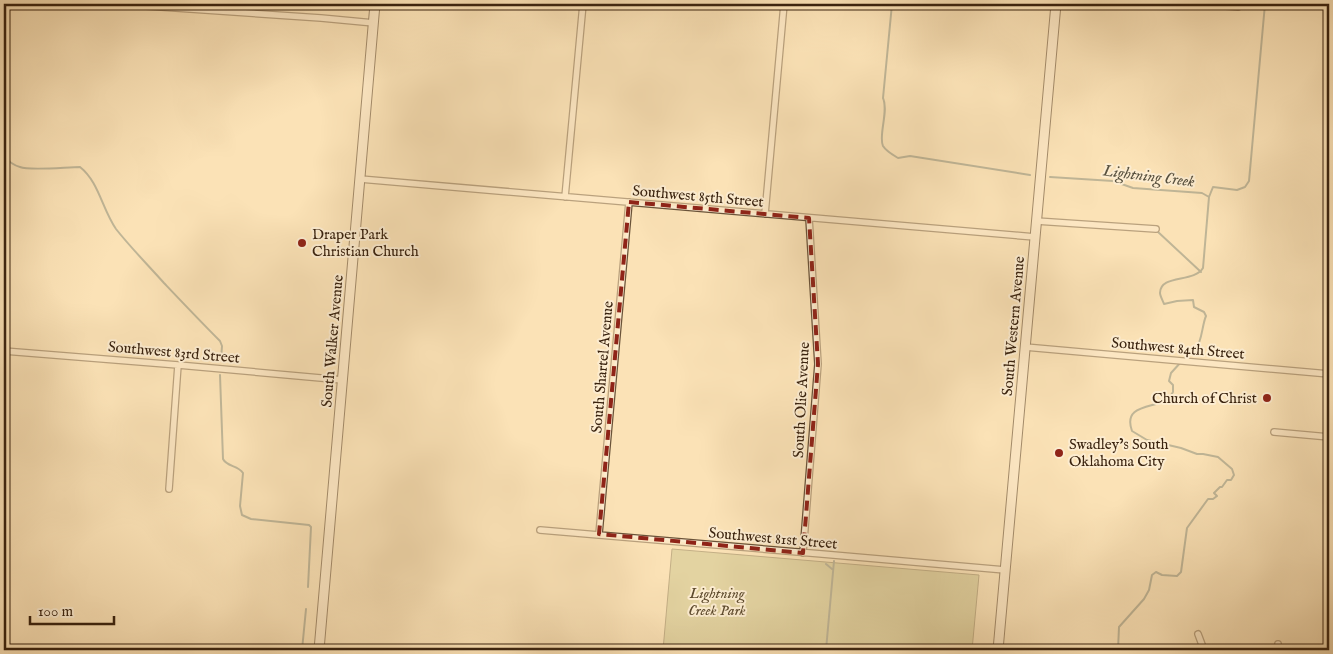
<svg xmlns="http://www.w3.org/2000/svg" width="1333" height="654" font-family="'IM FELL English',serif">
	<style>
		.green { fill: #c6c188; stroke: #80724c }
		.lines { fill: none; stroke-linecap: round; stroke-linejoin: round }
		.stream { stroke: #777f70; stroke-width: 2 }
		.street-casing { stroke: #6a5339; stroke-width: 8 }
		.secondary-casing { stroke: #3a230f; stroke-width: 11 }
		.street { stroke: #fcecd0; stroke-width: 5.5 }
		.secondary { stroke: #fcecd0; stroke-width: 9 }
		.marked { fill: none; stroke: #8f2418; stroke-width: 4; stroke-dasharray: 10 6; stroke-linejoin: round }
		.poi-dot { fill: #8f2418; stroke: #fcecd0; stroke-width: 2 }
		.labels { text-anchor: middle; stroke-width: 4; stroke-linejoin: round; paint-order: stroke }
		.street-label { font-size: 15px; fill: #3a230f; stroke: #fcecd0 }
		.poi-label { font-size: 15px; fill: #3a230f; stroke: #fcecd0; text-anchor: start }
		.park-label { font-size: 15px; font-style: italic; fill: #5d4a2d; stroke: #fcecd0 }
		.water-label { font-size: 16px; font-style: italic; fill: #58513f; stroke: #fcecd0 }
	</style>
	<rect width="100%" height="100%" fill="#fbe2b6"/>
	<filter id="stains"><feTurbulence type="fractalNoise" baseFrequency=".004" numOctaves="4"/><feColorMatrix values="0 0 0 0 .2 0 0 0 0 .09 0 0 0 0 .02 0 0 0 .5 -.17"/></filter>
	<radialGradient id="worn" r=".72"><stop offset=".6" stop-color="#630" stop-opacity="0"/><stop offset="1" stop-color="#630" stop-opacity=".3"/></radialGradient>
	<path class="green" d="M672 549 979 575 972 650H663Z"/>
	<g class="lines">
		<path class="stream" d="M892 4 883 98C889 111 878 136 883 146 886 151 893 155 898 158L910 156 1030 175
			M4 156C8 161 13 165 20 167 30 171 67 167 80 167 99 182 102 209 116 229 131 248 148 265 164 283 183 303 201 322 220 341L222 346 221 360
			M1050 177 1113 181 1133 188 1202 193 1209 197
			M1157 231 1201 272
			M1184 359C1187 354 1193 352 1196 348 1202 342 1202 325 1206 316L1204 312 1194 307 1193 300 1177 301 1164 304C1163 301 1160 296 1160 293 1160 274 1194 283 1203 268L1209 197 1213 187 1237 190 1245 187 1249 181 1265 4
			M220 375 223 459C227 467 238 465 243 473L240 506 242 515 251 519 309 525 311 527 308 587
			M826 564 832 569
			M302 650 306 609
			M826 650 834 561
			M1118 650 1119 627 1144 599 1149 590 1152 575 1156 572 1162 575 1177 576 1181 572 1187 528 1208 499H1213L1217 496 1214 493 1220 487H1222L1227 480H1231L1234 475 1232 469 1218 457 1203 454H1197L1181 448 1147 440 1132 431C1123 406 1149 408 1165 401 1168 400 1171 395 1173 392V385L1169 381 1171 373 1181 362"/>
		<g class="street-casing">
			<path id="street" d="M117 4 321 18 374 23
				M1201 4 1238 7
				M360 179 1035 237
				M565 197 583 4
				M765 214 784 4
				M1036 221 1156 229
				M1025 347 1329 374
				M4 351 178 365 343 380
				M1274 432 1329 437
				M169 489 178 365
				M540 530C695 542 850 557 1005 570
				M599 534 629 202
				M803 553 818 364 809 218
				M1198 634 1204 650
				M1278 650V644"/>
		</g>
		<g class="secondary-casing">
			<path id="secondary" d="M319 650 375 4
				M998 650 1056 4"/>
		</g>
		<use href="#street" class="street"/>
		<use href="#secondary" class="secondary"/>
	</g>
	<path d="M0 0H1333V654H0ZM629 202 809 218 818 364 803 553 599 534Z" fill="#fbe2b6" fill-opacity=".55" fill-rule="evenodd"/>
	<path class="marked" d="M629 202 809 218 818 364 803 553 599 534Z"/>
	<g class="poi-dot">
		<circle cx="302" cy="243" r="5"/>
		<circle cx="1267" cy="398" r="5"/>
		<circle cx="1059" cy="453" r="5"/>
	</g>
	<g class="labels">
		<g class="street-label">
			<text transform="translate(698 196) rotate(5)" y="5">Southwest 85th Street</text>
			<text transform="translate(1013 326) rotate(-85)" y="5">South Western Avenue</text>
			<text transform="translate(332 341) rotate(-85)" y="5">South Walker Avenue</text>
			<text transform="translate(1178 348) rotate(5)" y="5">Southwest 84th Street</text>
			<text transform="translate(174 352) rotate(5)" y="5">Southwest 83rd Street</text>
			<text transform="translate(602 367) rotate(-85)" y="5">South Shartel Avenue</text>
			<text transform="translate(801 400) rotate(-87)" y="5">South Olie Avenue</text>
			<text transform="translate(773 538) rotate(5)" y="5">Southwest 81st Street</text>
		</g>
		<g class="poi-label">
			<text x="312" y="239">Draper Park<tspan x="312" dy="17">Christian Church</tspan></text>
			<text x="1257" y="403" text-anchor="end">Church of Christ</text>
			<text x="1069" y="449">Swadley’s South<tspan x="1069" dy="17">Oklahoma City</tspan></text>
		</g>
		<g class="park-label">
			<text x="717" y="598">Lightning<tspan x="717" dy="17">Creek Park</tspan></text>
		</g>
		<g class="water-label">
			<text transform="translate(1149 175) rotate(7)" y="6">Lightning Creek</text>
		</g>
	</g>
	<rect width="1333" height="654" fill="none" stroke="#fbe2b6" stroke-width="20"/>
	<rect x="5" y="5" width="1323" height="644" fill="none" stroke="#3a230f" stroke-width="2.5"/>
	<rect x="10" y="10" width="1313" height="634" fill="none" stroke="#3a230f"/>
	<path d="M30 616v8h84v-8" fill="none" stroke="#3a230f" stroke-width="2.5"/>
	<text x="38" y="616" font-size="15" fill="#3a230f" stroke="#fcecd0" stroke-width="4" paint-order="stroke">100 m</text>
	<rect width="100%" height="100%" filter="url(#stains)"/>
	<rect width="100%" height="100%" fill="url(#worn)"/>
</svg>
